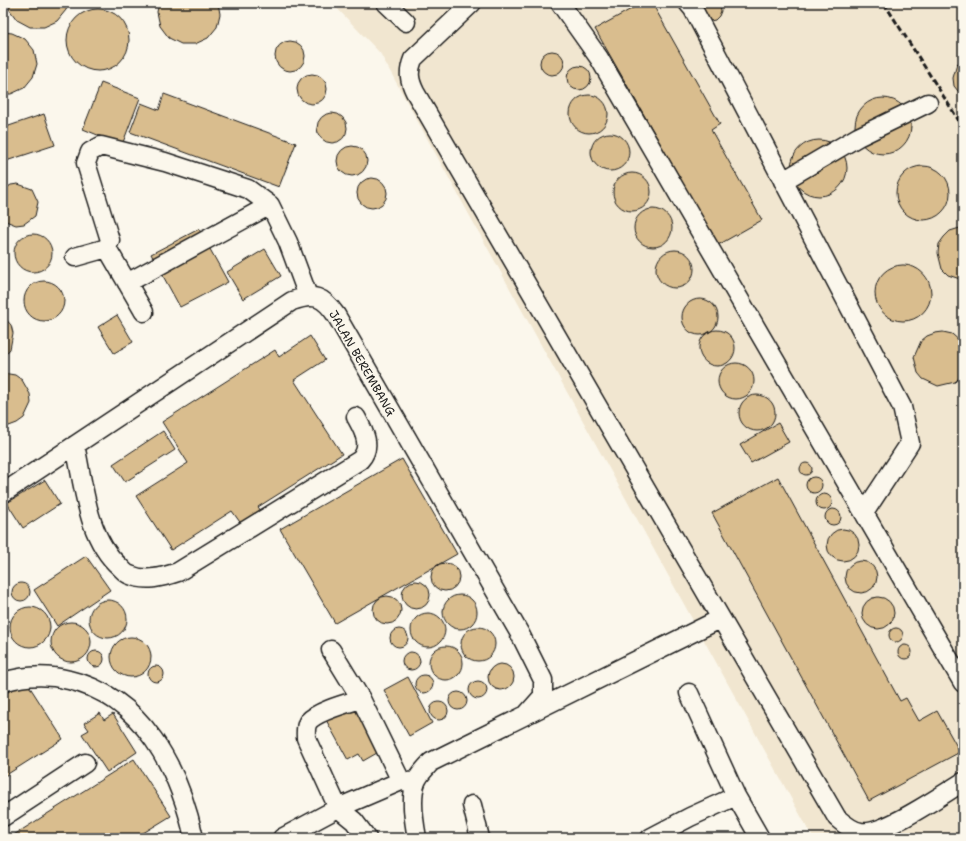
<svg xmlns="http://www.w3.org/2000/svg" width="966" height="841" font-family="'Shantell Sans',sans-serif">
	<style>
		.built { fill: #f1e6d0 }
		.building { fill: #d9bd8e; stroke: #1c1c1c }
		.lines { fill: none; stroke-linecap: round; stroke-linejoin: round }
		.minor-casing { stroke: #1c1c1c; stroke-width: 21 }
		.minor { stroke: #fbf7ec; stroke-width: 18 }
		.rail { stroke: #1c1c1c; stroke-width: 3; stroke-dasharray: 6 3; stroke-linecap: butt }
		.labels { text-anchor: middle; stroke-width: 3.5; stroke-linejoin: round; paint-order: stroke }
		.street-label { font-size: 12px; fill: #1c1c1c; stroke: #fbf7ec }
	</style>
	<rect width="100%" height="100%" fill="#fbf7ec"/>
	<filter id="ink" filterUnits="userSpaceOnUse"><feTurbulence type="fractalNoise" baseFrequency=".025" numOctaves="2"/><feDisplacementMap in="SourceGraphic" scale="8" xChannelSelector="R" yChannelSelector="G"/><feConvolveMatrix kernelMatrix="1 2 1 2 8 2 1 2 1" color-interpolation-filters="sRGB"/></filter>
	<g filter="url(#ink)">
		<path class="built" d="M332 3H963V838H813L380 53Z"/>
		<path class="building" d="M7 3H68L66 10 57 21 44 27H30L17 20 9 9Z
			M121 3H145L137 7 128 6Z
			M159 3H218L220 14 217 27 208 38 195 44H181L169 38 160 26 157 12Z
			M642 3H652L720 124 711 130 762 220 718 245 595 29Z
			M694 3H720L721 11 719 16 715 20 705 22Z
			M67 40a31 31 0 1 1 62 0a31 31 0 1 1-62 0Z
			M3 32 12 33 25 39 34 50 37 64 33 77 24 88 11 94H3Z
			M275 56a15 15 0 1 1 30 0a15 15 0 1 1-30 0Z
			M540 63a12 12 0 1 1 24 0a12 12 0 1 1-24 0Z
			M963 58V97L954 86 953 78 957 64Z
			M567 78a12 12 0 1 1 24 0a12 12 0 1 1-24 0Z
			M297 89a15 15 0 1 1 30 0a15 15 0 1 1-30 0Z
			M101 83 140 98 122 145 83 129Z
			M164 94 296 143 279 187 130 132 141 103 159 110Z
			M570 114a19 19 0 1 1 38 0a19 19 0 1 1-38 0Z
			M855 126a28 28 0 1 1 56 0a28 28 0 1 1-56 0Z
			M317 128a15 15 0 1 1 30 0a15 15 0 1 1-30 0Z
			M44 114 55 145 3 162V128Z
			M591 152a19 19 0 1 1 38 0a19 19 0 1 1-38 0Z
			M791 168a28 28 0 1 1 56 0a28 28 0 1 1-56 0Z
			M337 161a15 15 0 1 1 30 0a15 15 0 1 1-30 0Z
			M896 193a27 27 0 1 1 54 0a27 27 0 1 1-54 0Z
			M613 192a19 19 0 1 1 38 0a19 19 0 1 1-38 0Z
			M357 193a15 15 0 1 1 30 0a15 15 0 1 1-30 0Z
			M18 184 32 189 38 202 35 216 24 224 16 225 3 220V190L11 185Z
			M634 228a19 19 0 1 1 38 0a19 19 0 1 1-38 0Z
			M963 227V280L948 275 942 269 938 253 939 244 944 237 950 231Z
			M199 229 228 282 180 307 151 254Z
			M14 253a19 19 0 1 1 38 0a19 19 0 1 1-38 0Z
			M265 249 281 276 243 299 227 272Z
			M656 269a19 19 0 1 1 38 0a19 19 0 1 1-38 0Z
			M875 293a28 28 0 1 1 56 0a28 28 0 1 1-56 0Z
			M24 301a20 20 0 1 1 40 0a20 20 0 1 1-40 0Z
			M682 317a18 18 0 1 1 36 0a18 18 0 1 1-36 0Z
			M117 315 133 342 114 353 98 327Z
			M3 316 11 325 13 333 10 349 3 357Z
			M699 348a18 18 0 1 1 36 0a18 18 0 1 1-36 0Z
			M943 332 952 334 963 344V374L955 382 938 386 923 379 918 373 914 357 921 341 927 336 935 333Z
			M310 336 325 360 294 380 342 454 258 507 262 512 242 525 232 511 171 550 136 496 188 463 162 422 275 350 279 357Z
			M718 381a18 18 0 1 1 36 0a18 18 0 1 1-36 0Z
			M3 373 15 375 22 380 30 394 31 403 24 418 17 423 9 426H3Z
			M739 413a18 18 0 1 1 36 0a18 18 0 1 1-36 0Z
			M778 423 789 442 751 463 740 445Z
			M163 431 175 450 125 482 113 464Z
			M402 459 457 554 335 623 280 529Z
			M800 469a6 6 0 1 1 12 0a6 6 0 1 1-12 0Z
			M806 485a8 8 0 1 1 16 0a8 8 0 1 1-16 0Z
			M778 477 900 701 906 698 919 721 937 711 960 752 869 801 712 513Z
			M45 480 60 504 23 528 7 503Z
			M816 502a8 8 0 1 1 16 0a8 8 0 1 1-16 0Z
			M825 517a8 8 0 1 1 16 0a8 8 0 1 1-16 0Z
			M827 545a16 16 0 1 1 32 0a16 16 0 1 1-32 0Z
			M86 556 110 590 57 626 34 590Z
			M845 577a16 16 0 1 1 32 0a16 16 0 1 1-32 0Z
			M431 577a14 14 0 1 1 28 0a14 14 0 1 1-28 0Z
			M402 595a14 14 0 1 1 28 0a14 14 0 1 1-28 0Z
			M12 592a9 9 0 1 1 18 0a9 9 0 1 1-18 0Z
			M443 612a17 17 0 1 1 34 0a17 17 0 1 1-34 0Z
			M373 610a14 14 0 1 1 28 0a14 14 0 1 1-28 0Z
			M862 613a16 16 0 1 1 32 0a16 16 0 1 1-32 0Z
			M89 619a19 19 0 1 1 38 0a19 19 0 1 1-38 0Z
			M10 627a20 20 0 1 1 40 0a20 20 0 1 1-40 0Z
			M411 630a17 17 0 1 1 34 0a17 17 0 1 1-34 0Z
			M51 642a20 20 0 1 1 40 0a20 20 0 1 1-40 0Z
			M461 644a17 17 0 1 1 34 0a17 17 0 1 1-34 0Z
			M889 635a7 7 0 1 1 14 0a7 7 0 1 1-14 0Z
			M390 638a9 9 0 1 1 18 0a9 9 0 1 1-18 0Z
			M111 657a20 20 0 1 1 40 0a20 20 0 1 1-40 0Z
			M898 652a7 7 0 1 1 14 0a7 7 0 1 1-14 0Z
			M429 663a17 17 0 1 1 34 0a17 17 0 1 1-34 0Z
			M88 659a8 8 0 1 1 16 0a8 8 0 1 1-16 0Z
			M402 661a9 9 0 1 1 18 0a9 9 0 1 1-18 0Z
			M488 677a13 13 0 1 1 26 0a13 13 0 1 1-26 0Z
			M148 674a8 8 0 1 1 16 0a8 8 0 1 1-16 0Z
			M415 684a9 9 0 1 1 18 0a9 9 0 1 1-18 0Z
			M408 677 432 723 409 736 384 690Z
			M469 690a9 9 0 1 1 18 0a9 9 0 1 1-18 0Z
			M26 681 63 739 3 777V695Z
			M449 701a9 9 0 1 1 18 0a9 9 0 1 1-18 0Z
			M357 701 384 749 363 761 359 754 348 760 325 718Z
			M430 711a9 9 0 1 1 18 0a9 9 0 1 1-18 0Z
			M100 713 104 720 113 714 137 752 107 772 82 734 89 730 84 723Z
			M134 759 171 816 135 838H9Z"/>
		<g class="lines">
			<g class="minor-casing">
				<path id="minor" d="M386 3 406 22
					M472 3 413 59C408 72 409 80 415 92 557 333 695 577 837 818 844 824 852 831 861 832 883 836 941 795 963 782
					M560 3 599 58 963 683
					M688 3 693 9 902 407 910 443 864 513
					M783 181 858 137 928 103
					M107 248 144 312
					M75 257 107 248 110 240 86 163 90 152 101 146 165 162 248 189 270 205 288 242 308 296
					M127 283 270 205
					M75 445C84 486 87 538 120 567 123 570 126 574 130 575 146 582 163 577 178 572L360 460C373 446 363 430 356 417
					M3 493 292 301C314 293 323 296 336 315L520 634 543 680V696L527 714
					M331 650 361 699 401 781
					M3 682C26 675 46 674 69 680 143 697 179 769 194 838
					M689 693 736 796
					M361 699C348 703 317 711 308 722 305 727 306 733 306 738L338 808 354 821 367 838
					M472 805 480 838
					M3 817 85 763
					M282 838 338 808 401 781 412 782
					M417 838C414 822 410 798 416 782 419 774 426 768 431 762L720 619
					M650 838 690 817 736 796 760 838"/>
			</g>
			<use href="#minor" class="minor"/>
			<path class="rail" d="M884 3 963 127"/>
		</g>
	</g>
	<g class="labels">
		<g class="street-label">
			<text transform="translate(362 363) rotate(60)" y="4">JALAN BEREMBANG</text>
		</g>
	</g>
	<rect width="966" height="841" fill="none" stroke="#fbf7ec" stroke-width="16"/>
	<rect x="8" y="8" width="950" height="825" fill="none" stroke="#1c1c1c" stroke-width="1.5" filter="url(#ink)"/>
</svg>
